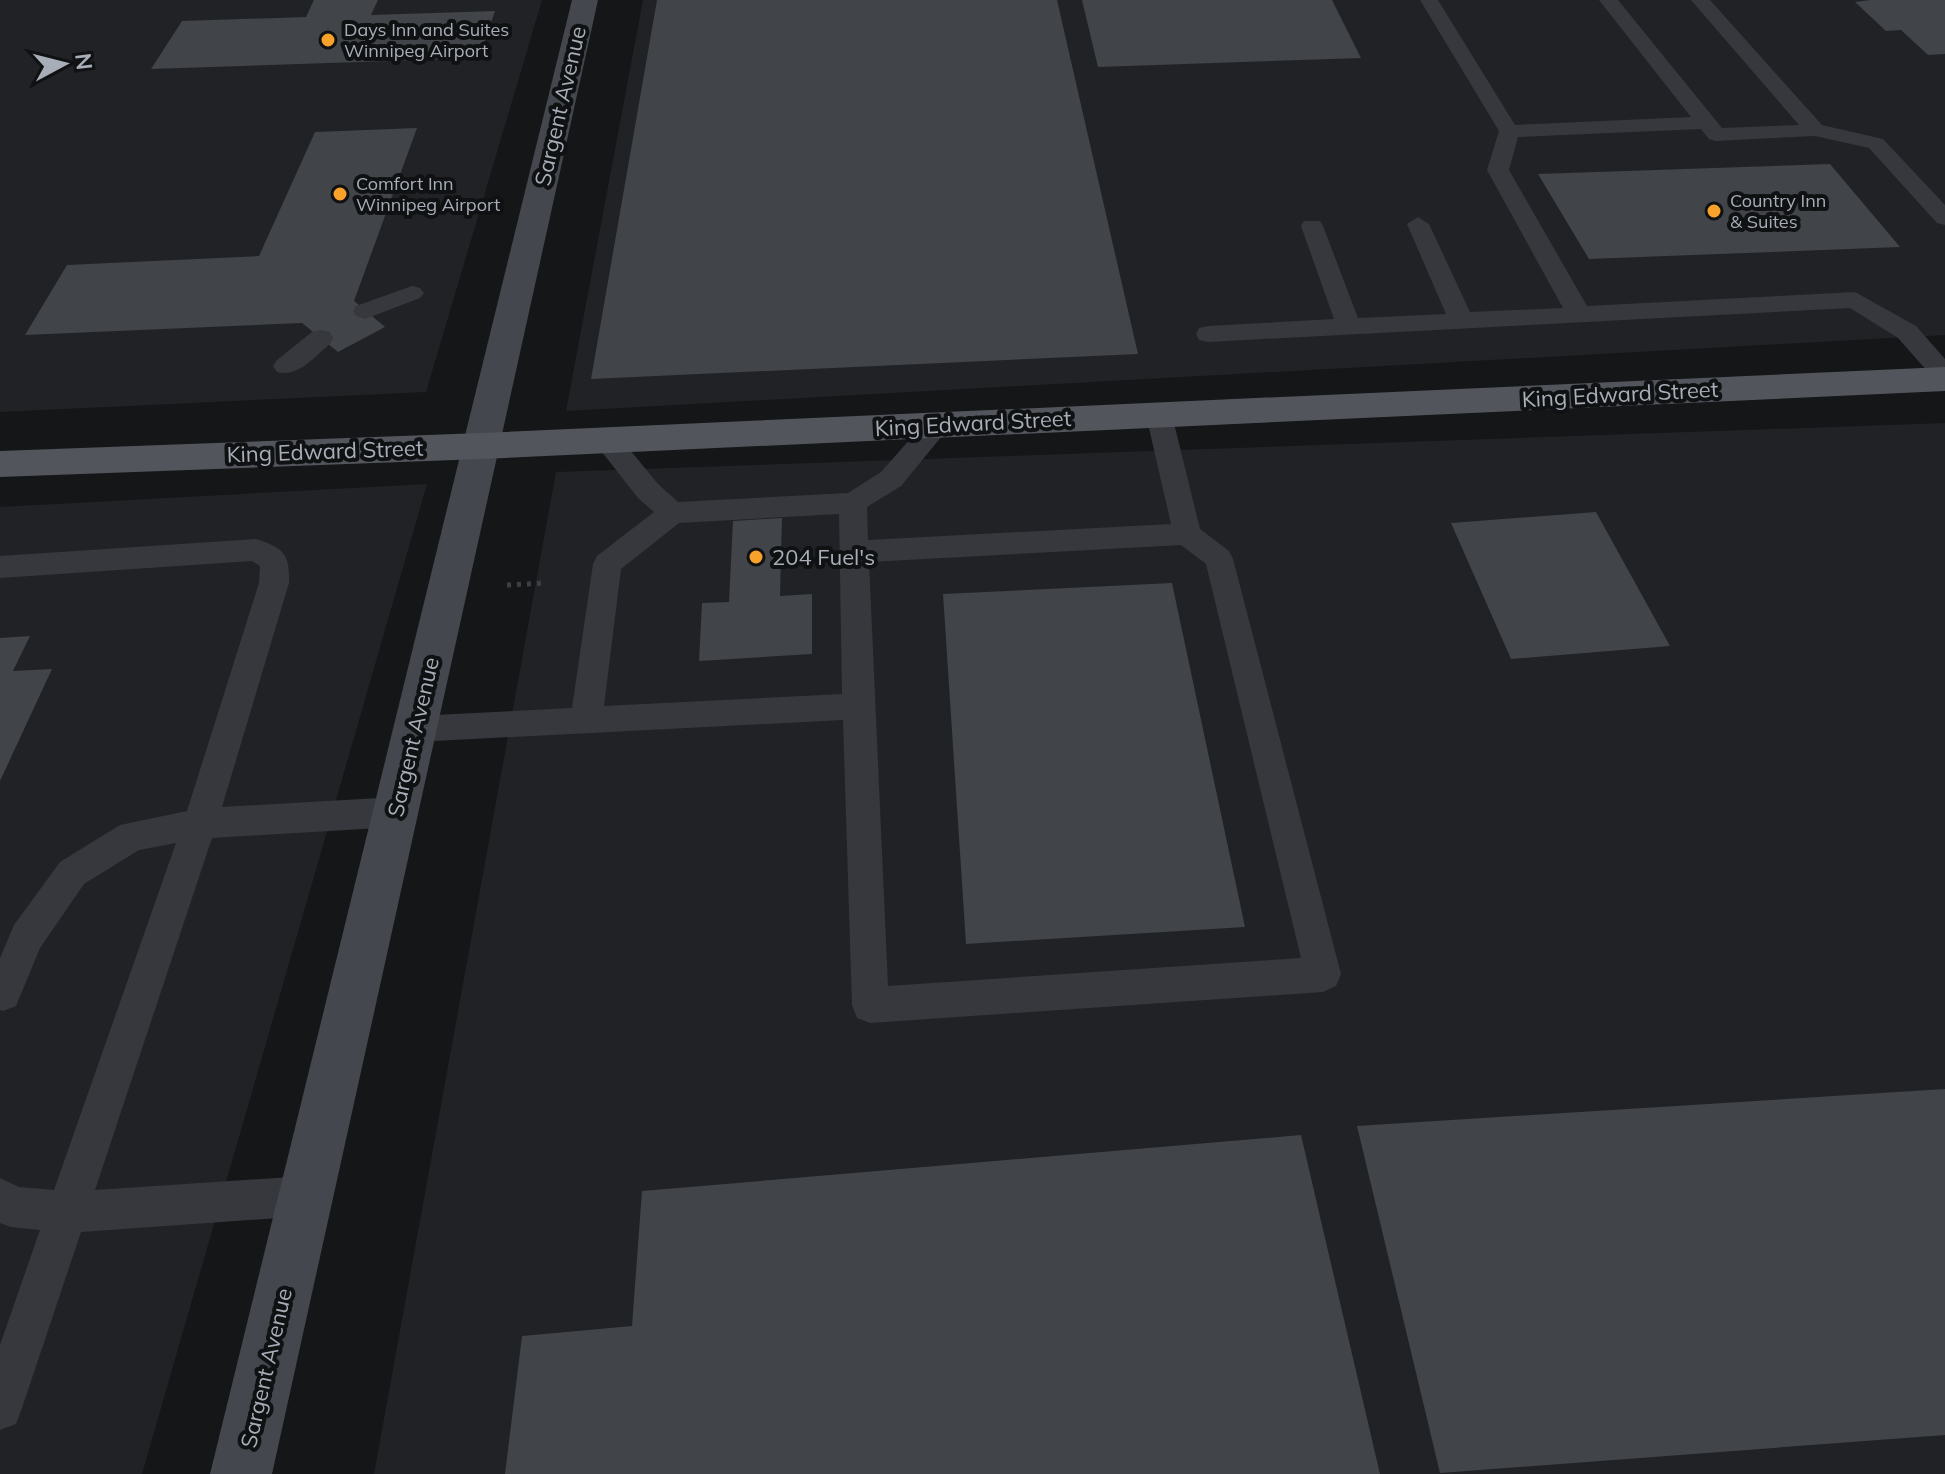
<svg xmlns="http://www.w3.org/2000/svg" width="1945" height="1474" font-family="Mulish,sans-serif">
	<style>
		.built { fill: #212225 }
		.building { fill: #414448 }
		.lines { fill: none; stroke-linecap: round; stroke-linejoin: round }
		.path { stroke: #3c3f44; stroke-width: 5; stroke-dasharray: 4 6; stroke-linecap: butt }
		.lane { fill: #36383d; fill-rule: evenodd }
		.secondary { fill: #44474d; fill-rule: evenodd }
		.primary { fill: #52555c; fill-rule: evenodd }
		.poi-dot { fill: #f9a22b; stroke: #101113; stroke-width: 3 }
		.labels { text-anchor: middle; stroke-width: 8; stroke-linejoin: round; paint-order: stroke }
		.far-poi-label { font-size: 18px; fill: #a7aeb8; stroke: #101113; text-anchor: start }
		.street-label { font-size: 22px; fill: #a7aeb8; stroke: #101113 }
		.poi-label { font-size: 22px; fill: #a7aeb8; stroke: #101113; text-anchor: start }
	</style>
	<rect width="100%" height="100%" fill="#151618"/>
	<path class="built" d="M0 0H542L426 392 0 412Z
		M643 0H1945V335L566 411Z
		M1945 423V1474H374L556 472Z
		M427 484 142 1474H0V507Z"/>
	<path class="building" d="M314 0H378L371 15 495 11 479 58 151 69 182 21 306 17Z
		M657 0H1057L1138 354 591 379Z
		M1082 0H1332L1361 58 1098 67Z
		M1870 0H1945V54L1928 55 1901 30 1886 31 1855 2Z
		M417 128 354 301 385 327 338 352 302 323 25 335 67 265 259 256 315 132Z
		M1830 164 1900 247 1589 259 1538 174Z
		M1596 512 1670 646 1511 659 1451 523Z
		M782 518 780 596 812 594V654L699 661 702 603 729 602 733 521Z
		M1172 583 1245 927 966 944 943 594Z
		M30 636 13 671 52 669 0 781V638Z
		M1945 1089V1435L1440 1473 1357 1126Z
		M1301 1135 1380 1474H505L522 1336 632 1326 642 1191Z"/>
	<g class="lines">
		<path class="path" d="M507 585 544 583"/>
		<path class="lane" d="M1420 0H1438L1515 125 1691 117 1599 0H1618L1722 128 1799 125 1691 0H1710L1822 125 1883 139 1945 205V225L1937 223 1869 148 1815 136 1716 141 1709 139 1701 129 1518 137 1509 170 1587 306 1855 292 1916 326 1945 359V383L1936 381 1898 338 1850 308 1208 342 1199 340 1196 334 1199 328 1208 326 1334 319 1301 226 1304 221H1320L1323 226 1358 318 1446 314 1407 224 1418 217 1429 224 1470 312 1563 308 1487 170 1499 131Z
			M412 286 420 288 424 293 420 298 365 319 356 316 353 311 356 306Z
			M321 330 330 332 333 338 330 344C315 356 298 378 277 372L273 366 277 360 312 332Z
			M1159 406 1168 409 1172 415 1200 529 1229 551 1233 559 1341 974 1336 986 1323 992 870 1023 857 1018 852 1005 843 720 415 742 404 739 399 729 404 719 415 716 572 708 593 564 597 556 654 512 638 498 598 447 594 440 598 433 607 431 616 433 658 484 678 502 848 493 881 472 928 419 937 416 946 419 950 425 946 431 901 486 867 507 868 540 1171 524 1146 415 1150 409ZM839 514 842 694 604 706 621 569 679 523ZM1181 545 1206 564 1301 958 888 986 869 562Z
			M256 539C284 548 290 554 289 583L222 807 396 797 408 802 413 812 408 822 396 827 212 838 95 1190 306 1176 320 1182 326 1196 320 1210 306 1216 81 1232 22 1408 16 1424 0 1430V1345L40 1230 11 1227 0 1223V1178L19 1187 54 1190 176 843 139 850 84 884 40 948 16 1006 3 1011 0 1010V958L14 925 60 862 120 825 187 811 259 583 260 566 252 561 0 578V556Z"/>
		<path class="secondary" d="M572 0H598L272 1474H210Z"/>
		<path class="primary" d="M1945 367V391L481 459 0 477V451L481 433Z"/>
	</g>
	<g class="poi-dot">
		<circle cx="328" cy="40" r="8"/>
		<circle cx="340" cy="194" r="8"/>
		<circle cx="1714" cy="211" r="8"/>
		<circle cx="756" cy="557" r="8"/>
	</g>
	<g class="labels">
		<g class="far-poi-label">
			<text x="344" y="36">Days Inn and Suites<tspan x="344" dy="21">Winnipeg Airport</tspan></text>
			<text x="356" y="190">Comfort Inn<tspan x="356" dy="21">Winnipeg Airport</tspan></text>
			<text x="1730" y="207">Country Inn<tspan x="1730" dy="21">&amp; Suites</tspan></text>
		</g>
		<g class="street-label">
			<text transform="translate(560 106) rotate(-77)" y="8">Sargent Avenue</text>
			<text transform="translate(1620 394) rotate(-3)" y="8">King Edward Street</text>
			<text transform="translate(973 423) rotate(-3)" y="8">King Edward Street</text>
			<text transform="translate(325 451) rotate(-2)" y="8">King Edward Street</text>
			<text transform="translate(413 737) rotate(-77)" y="8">Sargent Avenue</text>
			<text transform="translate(266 1368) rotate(-77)" y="8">Sargent Avenue</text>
		</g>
		<g class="poi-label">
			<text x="772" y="565">204 Fuel's</text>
		</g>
	</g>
	<g transform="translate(64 64) rotate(83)" stroke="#101113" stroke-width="6" paint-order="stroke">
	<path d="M0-6L14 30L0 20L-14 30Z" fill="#a7aeb8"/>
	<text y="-12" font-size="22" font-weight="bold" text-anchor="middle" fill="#a7aeb8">N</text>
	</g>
</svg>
